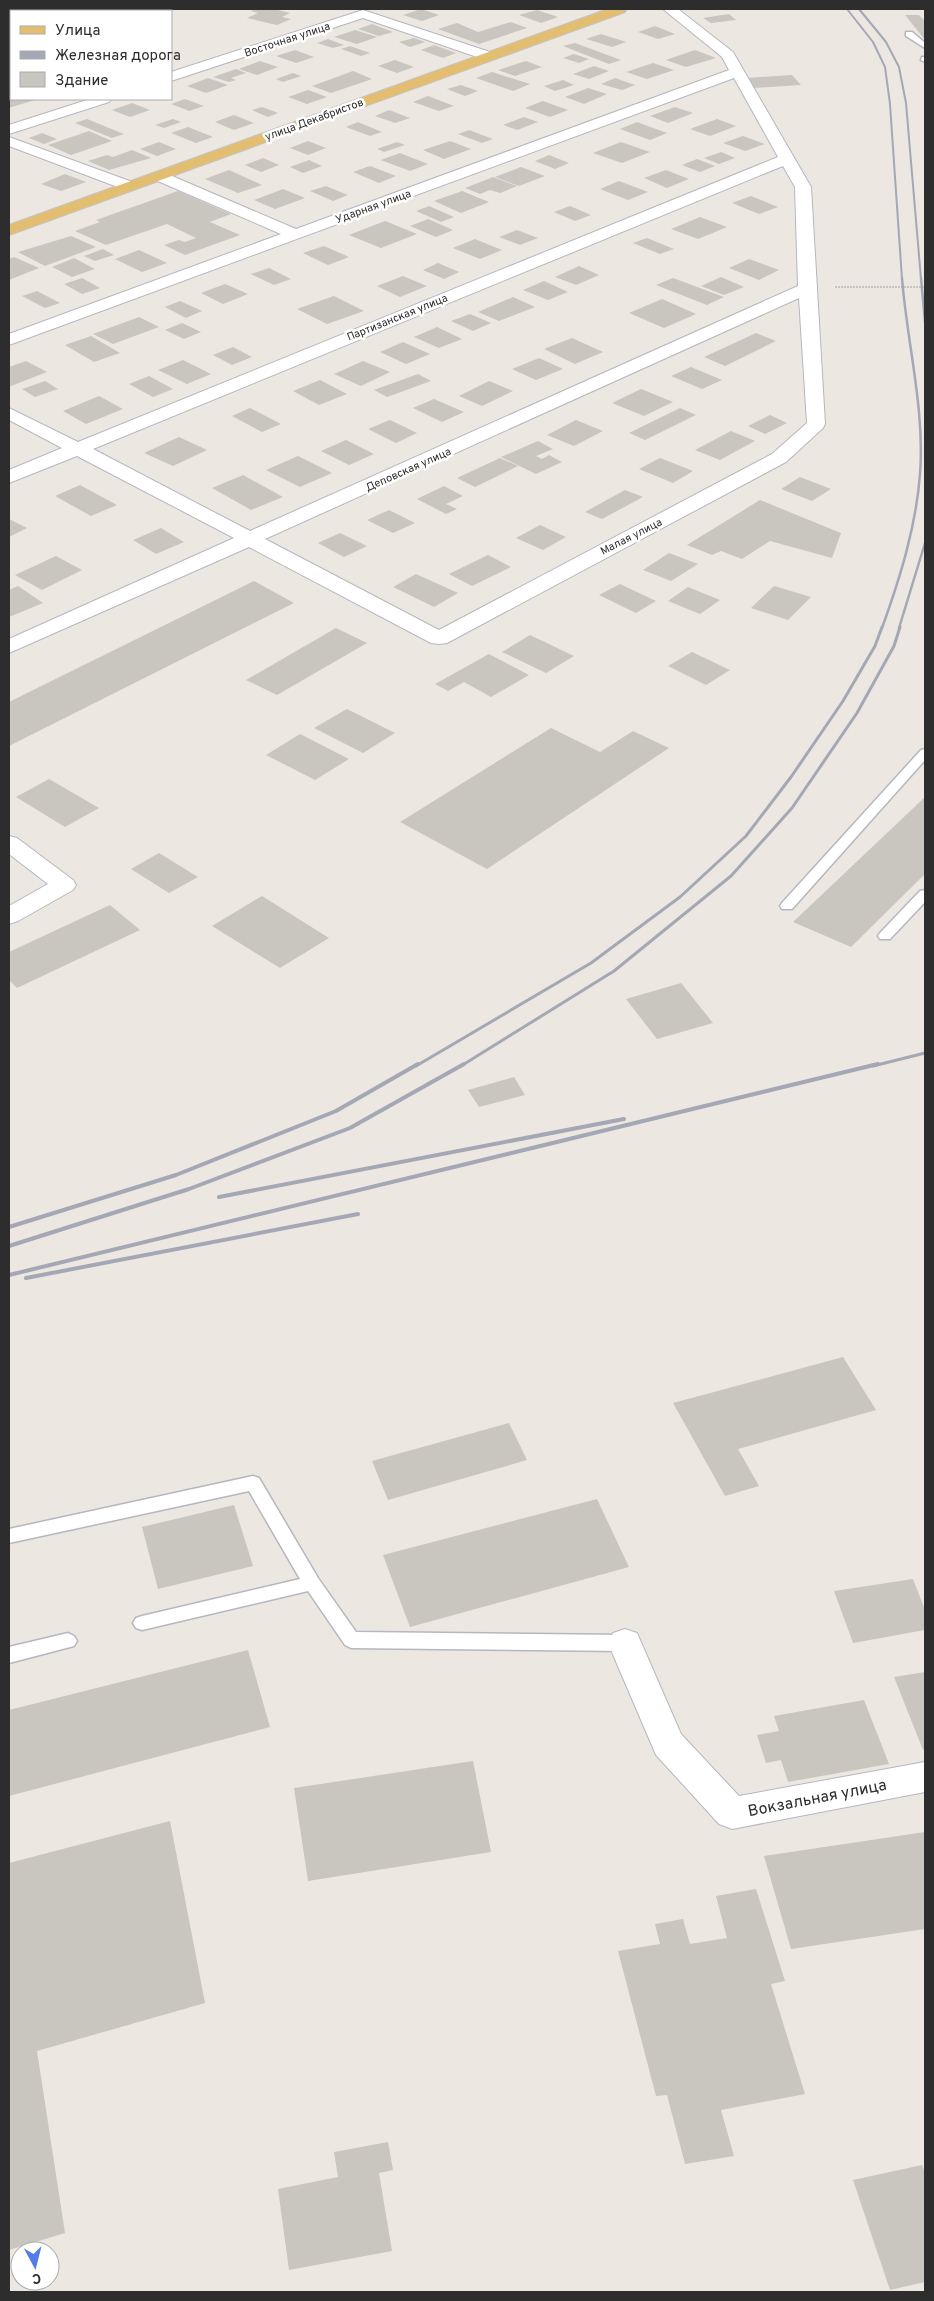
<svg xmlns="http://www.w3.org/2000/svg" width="934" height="2301" font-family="Overpass,sans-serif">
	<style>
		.building { fill: #c9c5bf }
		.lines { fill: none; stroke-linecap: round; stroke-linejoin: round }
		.lane-casing { stroke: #b5b7bf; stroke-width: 3 }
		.street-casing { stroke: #b5b7bf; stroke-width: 2 }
		.primary-casing { stroke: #c4c4c4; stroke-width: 2 }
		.path { stroke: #c4c4c4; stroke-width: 2; stroke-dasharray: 2 1; stroke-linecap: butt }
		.lane { fill: #fff; fill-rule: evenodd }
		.street { fill: #fff; fill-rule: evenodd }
		.primary { fill: #e3be70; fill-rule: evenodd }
		.rail-far3 { stroke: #a4a8b5; stroke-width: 2 }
		.rail-far2 { stroke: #a4a8b5; stroke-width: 2.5 }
		.rail-far1 { stroke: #a4a8b5; stroke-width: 3 }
		.rail { stroke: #a4a8b5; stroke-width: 4 }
		.labels { text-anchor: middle; stroke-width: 5; stroke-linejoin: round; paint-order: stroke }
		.far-street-label { font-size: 11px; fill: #2d2d2d; stroke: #fff }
		.near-street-label { font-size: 16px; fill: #2d2d2d; stroke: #fff }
	</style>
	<rect width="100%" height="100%" fill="#ede7e1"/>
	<path class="building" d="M256 9H274L290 13 282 17 291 19 277 25 247 18 258 13 251 11Z
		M421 9 439 15 422 21 403 15Z
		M537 10 558 17 541 23 519 15Z
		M729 14 736 20 711 23 703 18Z
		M905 15H919L925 21V40Z
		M511 22 527 28 479 44 438 29 457 23 478 32Z
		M372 24 393 32 379 36 358 29Z
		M655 26 675 34 658 39 638 32Z
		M355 30 377 37 357 44 334 37Z
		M601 34 626 42 612 47 586 39Z
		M414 38 425 42 410 47 399 42Z
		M328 39 344 45 333 48 317 43Z
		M575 43 621 60 609 64 563 46Z
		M434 45 456 53 443 58 421 50Z
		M350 46 370 53 361 56 341 49Z
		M295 50 314 57 296 63 276 56Z
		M695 50 716 58 686 67 666 60Z
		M574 54 589 59 579 63 563 58Z
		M395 60 414 67 397 73 378 66Z
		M260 61 278 67 257 75 239 69Z
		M526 61 542 67 515 76 498 70Z
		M653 63 674 70 647 79 626 72Z
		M594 66 609 71 589 79 573 74Z
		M236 69 246 73 231 78 236 80 229 82 213 77Z
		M353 71 372 79 331 93 312 86Z
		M492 72 530 84 513 91 476 78Z
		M293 73 301 76 283 82 276 79Z
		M792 75 801 85 753 88 746 78Z
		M208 78 228 85 206 93 187 86Z
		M615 78 635 85 622 90 601 84Z
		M563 80 574 85 555 91 544 86Z
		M461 85 478 91 465 96 447 89Z
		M588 88 607 94 584 104 565 97Z
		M308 90 327 97 307 104 288 97Z
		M11 91V99H38L9 108V92Z
		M428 96 454 106 439 111 413 102Z
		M185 99 204 106 189 111 171 104Z
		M543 101 568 110 550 117 525 108Z
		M132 103 150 110 130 117 112 110Z
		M262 107 278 113 268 117 252 110Z
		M675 107 693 113 668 123 650 116Z
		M389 110 410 118 395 123 375 116Z
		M234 115 254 123 234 130 215 122Z
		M524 117 538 122 517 130 503 125Z
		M87 119 124 134 112 138 75 123Z
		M173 119 181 122 164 128 155 125Z
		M717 119 736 126 710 136 690 129Z
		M358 122 382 132 370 136 346 127Z
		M637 122 667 133 650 140 620 129Z
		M188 127 213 137 196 143 171 133Z
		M469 130 493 139 482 143 458 134Z
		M89 131 112 141 71 155 48 145Z
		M42 133 57 139 44 144 29 138Z
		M743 136 765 144 745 151 723 143Z
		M308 141 326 148 308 155 290 148Z
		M450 141 471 149 444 159 423 150Z
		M159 142 176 149 157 156 140 149Z
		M397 142 405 145 384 152 377 149Z
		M621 142 650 152 622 163 593 153Z
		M132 150 151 158 109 170 88 161 107 155 113 157Z
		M721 152 735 158 719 164 704 158Z
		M400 153 428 164 410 171 381 160Z
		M549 155 569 163 555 169 535 161Z
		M263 158 279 165 261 172 245 165Z
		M697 159 715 166 700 172 682 165Z
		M309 160 322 166 303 173 290 167Z
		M370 166 396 176 379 183 353 172Z
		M521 167 545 176 519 186 495 177Z
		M229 170 262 185 238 193 205 179Z
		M666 170 689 179 667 188 644 178Z
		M65 174 86 182 61 191 41 184Z
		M493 177 517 186 500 193 490 190 480 194 465 188Z
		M619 181 648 192 628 200 600 189Z
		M326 186 348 195 333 201 310 191Z
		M283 189 305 198 275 209 254 200Z
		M178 191 231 214 210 222 240 235 185 255 164 245 179 240 185 242 196 238 167 224 106 245 75 231 100 222 96 220Z
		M462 191 489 202 461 213 434 201Z
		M751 196 778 207 759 214 732 203Z
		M429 206 454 217 441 222 416 211Z
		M570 206 591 215 575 221 554 212Z
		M700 217 727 227 698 239 671 229Z
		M428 219 453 230 436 237 410 226Z
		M385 221 417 234 381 248 349 235Z
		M517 230 538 238 520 245 499 237Z
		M71 236 96 247 45 266 18 252Z
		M647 238 674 249 660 254 633 243Z
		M475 239 502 250 480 259 453 248Z
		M324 246 349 257 328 265 303 253Z
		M103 249 114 255 95 261 84 256Z
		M139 250 167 263 142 272 115 259Z
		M14 257 39 268 9 280V259Z
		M74 258 95 269 72 277 52 267Z
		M749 259 779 270 759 280 729 268Z
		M438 263 459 272 444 279 423 270Z
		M579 266 599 275 576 285 555 277Z
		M269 268 291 279 274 285 251 274Z
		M403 276 427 286 400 297 377 286Z
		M721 277 744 287 724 295 701 286Z
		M82 278 100 288 82 294 64 284Z
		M673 278 724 297 707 305 656 285Z
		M544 281 568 292 548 300 523 290Z
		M225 284 248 294 223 304 201 293Z
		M37 291 60 303 45 308 22 296Z
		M334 296 364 311 327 324 297 309Z
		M513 297 535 307 499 321 478 312Z
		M662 299 696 314 664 328 629 313Z
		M180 301 202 311 186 318 165 307Z
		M470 314 491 323 473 331 451 321Z
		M139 317 159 327 113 344 93 334Z
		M182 323 201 332 184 339 165 330Z
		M437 327 462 339 439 348 414 337Z
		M756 333 776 341 725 366 704 357Z
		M91 336 120 353 94 362 65 345Z
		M572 338 603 352 575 364 544 349Z
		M403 342 430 354 406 364 380 352Z
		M233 347 252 357 232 365 213 355Z
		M539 358 563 369 536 380 512 369Z
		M183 360 211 374 187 384 158 370Z
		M26 361 47 372 11 386 9 385V367Z
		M363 361 390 372 361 386 334 374Z
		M691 367 722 380 702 389 671 376Z
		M418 374 431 381 387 397 374 390Z
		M149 376 173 389 153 397 129 384Z
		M320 380 347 394 319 405 293 391Z
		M45 381 58 389 35 397 22 389Z
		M489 381 513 391 482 406 459 396Z
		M641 389 673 402 644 416 612 403Z
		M99 396 123 409 86 424 63 411Z
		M434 399 464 412 442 422 413 408Z
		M250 408 281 424 262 432 232 416Z
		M680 408 696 415 645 440 629 433Z
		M770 415 787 423 765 434 748 426Z
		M390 420 417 433 396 443 368 429Z
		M576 420 603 431 574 446 547 435Z
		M731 431 755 441 720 460 695 450Z
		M179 437 207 450 173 466 144 453Z
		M346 440 374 454 349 465 321 451Z
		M538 441 553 449 536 456 542 459 549 455 562 462 536 474 501 457Z
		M298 456 332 473 300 487 266 470Z
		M500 458 518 466 475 487 457 478Z
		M660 458 693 471 673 483 639 469Z
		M243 475 283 497 251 510 212 488Z
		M800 477 831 489 812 501 781 489Z
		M80 485 117 505 91 516 55 496Z
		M444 486 463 496 446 504 457 509 446 514 417 499Z
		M625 490 643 497 602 519 585 512Z
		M760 500 841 533 832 558 770 541 742 559 721 551 712 555 687 545Z
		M389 510 415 523 393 533 367 520Z
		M9 519 27 528 9 537Z
		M540 525 566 537 543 550 516 538Z
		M161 528 184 542 156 554 133 540Z
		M340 533 367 546 344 557 318 543Z
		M669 553 698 564 671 581 643 570Z
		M488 555 511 567 472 586 449 574Z
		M56 556 82 570 42 590 15 575Z
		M416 574 458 593 434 607 393 587Z
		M254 581 294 603 9 746V702Z
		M620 584 656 601 636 613 599 595Z
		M18 586 43 603 9 617V590Z
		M774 586 811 597 788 620 751 608Z
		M688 587 720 600 700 614 668 601Z
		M336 628 367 643 277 695 246 680Z
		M530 635 574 656 546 673 502 652Z
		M692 652 730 670 706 685 668 666Z
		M489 654 529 675 491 697 464 682 448 691 435 684Z
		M347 709 395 733 363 753 314 728Z
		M551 728 600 752 633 731 669 748 487 869 400 822Z
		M300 734 349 759 315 780 266 755Z
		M49 779 99 808 65 827 16 797Z
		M925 797V874L851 947 793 922Z
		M159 853 198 877 169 893 131 869Z
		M262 896 329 938 280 968 212 926Z
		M110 905 140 930 17 988 9 980V952Z
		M681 983 713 1023 657 1039 626 999Z
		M514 1077 525 1095 479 1107 468 1090Z
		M843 1357 876 1410 738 1449 759 1486 725 1496 673 1403Z
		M509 1423 527 1460 388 1500 372 1461Z
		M597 1499 629 1567 410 1627 383 1555Z
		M234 1505 253 1566 158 1589 142 1527Z
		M913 1579 925 1610V1630L853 1643 834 1591Z
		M248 1650 270 1727 9 1796V1710Z
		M925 1672V1749L923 1750 894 1677Z
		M864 1700 889 1764 788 1782 781 1760 766 1763 757 1735 779 1731 774 1716Z
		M473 1761 491 1852 308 1881 294 1788Z
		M170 1821 205 2003 37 2051 65 2233 9 2250V1863Z
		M925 1832V1929L791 1949 764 1856Z
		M756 1889 785 1981 771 1984 805 2094 721 2110 734 2156 685 2164 667 2095 656 2096 618 1951 660 1944 655 1924 683 1919 690 1944 727 1938 716 1896Z
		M388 2142 393 2170 379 2173 392 2251 289 2270 278 2189 338 2177 334 2152Z
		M922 2165 925 2173V2282L890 2290 853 2180Z"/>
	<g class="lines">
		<g class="lane-casing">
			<path id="lane" d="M906 32H912L925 43V48L906 36Z
				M922 57H925V62L921 60Z
				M925 749V760L792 909H782L780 906 782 903 921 750Z
				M925 890V902L890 939H880L878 936 880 933 920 891Z
				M253 1476 259 1478 318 1578 356 1632 625 1635 631 1638 634 1643 631 1648 625 1651 351 1648 345 1645 308 1591 142 1630 136 1628 133 1623 136 1618 142 1616 300 1579 249 1491 9 1543V1529Z
				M68 1633 74 1636 77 1641 74 1646 9 1663V1647Z"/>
		</g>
		<g class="street-casing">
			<path id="street" d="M663 9H678L733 52 811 187 825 424 823 428 786 462 447 643 439 644 431 643 249 547 9 653V639L234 538 77 456 9 483V470L62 448 9 420V408L78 442 778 157 734 78 9 345V334L281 234 153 179 151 176 153 173H165L296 229 729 70 722 57ZM783 166 795 187 798 286 250 531 93 449ZM799 298 807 423 772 454 439 630 265 539Z
				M363 10 493 53 495 56 488 60 483 59 363 18 171 81V72Z
				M90 99H111L109 102 9 134V125Z
				M9 137 135 183 137 186 135 189H123L9 146Z
				M9 836 17 838 73 880 76 885 73 890 18 921 9 924V906L48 884 9 854Z
				M625 1629 637 1633 681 1734 739 1796 925 1762V1792L732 1829 719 1824 656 1755 608 1643 613 1633Z"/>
		</g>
		<g class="primary-casing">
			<path id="primary" d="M608 9H627L625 12 9 235V225Z"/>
		</g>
		<path class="path" d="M835 287H925"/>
		<use href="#lane" class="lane"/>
		<use href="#street" class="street"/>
		<use href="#primary" class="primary"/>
		<path class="rail-far3" d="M847 9 873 42 885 67 890 104 902 279
			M859 9 886 42 899 67 906 103 921 279"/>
		<path class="rail-far2" d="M921 278 925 322
			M882 628C900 578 916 527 920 474 925 409 907 343 902 278
			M899 628 925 543"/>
		<path class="rail-far1" d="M416 1066 591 963 680 897 746 836 791 777 843 701 875 646 882 627
			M461 1066 614 971 731 876 792 808 857 713 894 646 900 627
			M873 1066 925 1053"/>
		<path class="rail" d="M219 1197 624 1119
			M9 1227 176 1175 336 1111 418 1064
			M9 1246 189 1189 350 1128 464 1064
			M9 1275 878 1064
			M26 1278 358 1214"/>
	</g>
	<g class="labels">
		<g class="far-street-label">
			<text transform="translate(287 39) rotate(-18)" y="4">Восточная улица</text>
			<text transform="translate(314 119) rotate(-20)" y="4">улица Декабристов</text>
			<text transform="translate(373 206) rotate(-20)" y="4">Ударная улица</text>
			<text transform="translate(397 317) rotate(-22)" y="4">Партизанская улица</text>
			<text transform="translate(408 469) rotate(-24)" y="4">Деповская улица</text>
			<text transform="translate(631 536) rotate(-27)" y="4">Малая улица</text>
		</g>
		<g class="near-street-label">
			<text transform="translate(817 1797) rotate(-11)" y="6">Вокзальная улица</text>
		</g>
	</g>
	<rect width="934" height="2301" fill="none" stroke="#2d2d2d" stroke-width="20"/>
	<rect x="10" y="10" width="162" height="90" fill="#ffffff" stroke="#ababab"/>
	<rect x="20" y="26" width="25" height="8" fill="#e3be70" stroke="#ababab"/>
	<text x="55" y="35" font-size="15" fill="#2d2d2d">Улица</text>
	<rect x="20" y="51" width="25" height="8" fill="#a4a8b5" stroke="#ababab"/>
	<text x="55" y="60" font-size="15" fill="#2d2d2d">Железная дорога</text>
	<rect x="20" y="72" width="25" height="15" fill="#c9c5bf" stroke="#ababab"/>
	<text x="55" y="85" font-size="15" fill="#2d2d2d">Здание</text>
	<g transform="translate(35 2266) rotate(173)"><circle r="24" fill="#ffffff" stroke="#ababab"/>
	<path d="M0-4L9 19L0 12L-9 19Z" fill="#537de8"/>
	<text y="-8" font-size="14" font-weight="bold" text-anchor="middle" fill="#2d2d2d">С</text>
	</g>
</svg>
